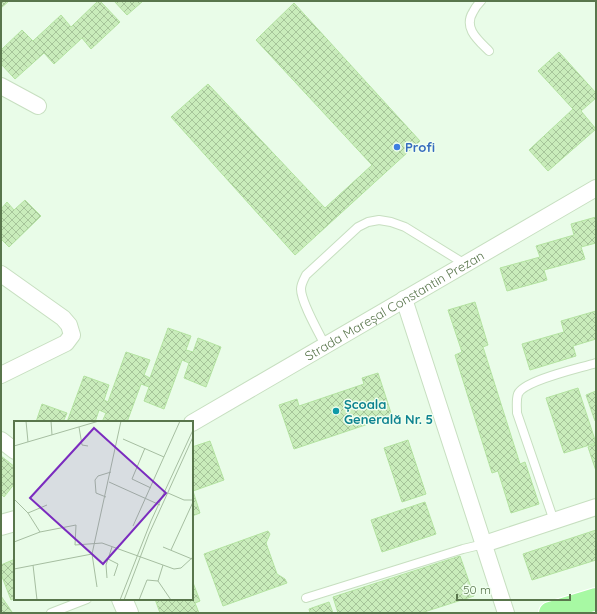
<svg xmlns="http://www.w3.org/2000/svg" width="597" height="614" font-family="Quicksand,sans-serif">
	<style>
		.building { fill: url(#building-cross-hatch); stroke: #b4e3a1 }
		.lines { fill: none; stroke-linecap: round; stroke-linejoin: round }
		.service-casing { stroke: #c7dfc0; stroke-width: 10 }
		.minor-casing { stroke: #c7dfc0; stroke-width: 18 }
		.tertiary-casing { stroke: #c7dfc0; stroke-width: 22 }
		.primary-casing { stroke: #fff; stroke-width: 24 }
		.service { stroke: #fff; stroke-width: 8 }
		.minor { stroke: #fff; stroke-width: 16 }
		.tertiary { stroke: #fff; stroke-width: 20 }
		.primary { stroke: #a7f9a3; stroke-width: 22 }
		.shop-dot { fill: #3f7fe0; stroke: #f0ffef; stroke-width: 1.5 }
		.culture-dot { fill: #0f9aa8; stroke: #f0ffef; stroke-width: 1.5 }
		.labels { text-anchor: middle; stroke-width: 3; stroke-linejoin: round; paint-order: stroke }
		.shop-label { font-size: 13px; font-weight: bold; fill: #366cbe; stroke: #f0ffef; text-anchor: start }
		.street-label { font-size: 13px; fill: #59764c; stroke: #f0ffef }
		.culture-label { font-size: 13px; font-weight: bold; fill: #0d838f; stroke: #f0ffef; text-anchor: start }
		.inset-road { fill: none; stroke: #a6bea1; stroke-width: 1 }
		.view { fill: #7b2cbf; fill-opacity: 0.15; stroke: #7b2cbf; stroke-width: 2 }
		.inset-edge { fill: none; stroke: #59764c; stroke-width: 2 }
	</style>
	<defs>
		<pattern id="building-cross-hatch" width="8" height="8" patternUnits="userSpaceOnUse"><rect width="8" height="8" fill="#c9ecbb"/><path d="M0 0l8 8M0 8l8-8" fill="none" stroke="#a6c49a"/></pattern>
	</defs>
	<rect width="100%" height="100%" fill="#e9fce8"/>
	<path class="building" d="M1 1H9L1 8Z
		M98 1H100L120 22 91 49 82 38 54 64 44 53 15 79 1 64V50L22 30 33 41 61 15 71 27Z
		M114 1H143L127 15Z
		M294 3 420 141 295 255 171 117 208 84 325 208 372 165 256 40Z
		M559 52 596 93V98L581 111 596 129 548 171 529 150 573 109 538 71Z
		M25 200 41 216 9 247 1 239V209L7 202 14 210Z
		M596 217V243L581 247 585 259 544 270 547 280 507 291 500 268 540 257 536 246 574 235 571 224Z
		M475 302 488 345 483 347 520 464 525 462 539 504 511 513 498 471 492 473 455 355 462 352 448 310Z
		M596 311V339L573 346 576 356 530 370 522 344 564 332 561 321Z
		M168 328 191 336 186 350 193 352 198 338 221 347 206 387 184 378 189 363 182 360 164 409 144 401 149 387 141 384 127 422H102L106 413 99 410 95 422H67L84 376 109 385 104 400 108 402 126 352 150 360 144 375 150 378Z
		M378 373 392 416 294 449 279 405 297 399 299 406 364 384 362 378Z
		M578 388 596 443 564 453 546 398Z
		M596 391V421H595L586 395Z
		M42 404 67 413 63 422H36Z
		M408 440 426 494 402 502 384 448Z
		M210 441 224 480 193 491 200 513 192 516V447Z
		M596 444V471L588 447Z
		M1 456 15 467V483L4 497 1 494Z
		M425 502 436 534 382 552 371 520Z
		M596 530V560L532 580 523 554Z
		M268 531 270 534 266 543 277 574 285 579 287 583 223 606 204 554Z
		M460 556 474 596 421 613H338L333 597Z
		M15 559V598L11 600 1 574V565Z
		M192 580 200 601 195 603 199 613H160L155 599H192Z
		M1 596 12 612 10 613H1Z
		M329 602 333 613H310L309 609Z"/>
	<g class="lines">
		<g class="service-casing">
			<path id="service" d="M481 1C478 4 475 8 473 12 463 28 478 40 489 51
				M325 345C319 333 301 302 301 289 301 284 304 279 306 275L358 227 368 222 379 220 391 222 405 227 465 264
				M554 521 517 413C517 406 516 400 518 394 524 380 581 368 596 363
				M306 598 463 549 484 544
				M51 613 87 599"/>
		</g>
		<g class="minor-casing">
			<g id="minor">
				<path d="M1 86 38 106"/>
				<path d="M1 274 63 318 69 325 72 335 66 343 1 375"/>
				<path d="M404 299 506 613"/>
				<path id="s1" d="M192 423 596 188"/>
				<path d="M1 440 15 451"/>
				<path d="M484 544 596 507"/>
			</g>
		</g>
		<g class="tertiary-casing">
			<path id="tertiary" d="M1 525 15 521
				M122 599 128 613"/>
		</g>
		<g class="primary-casing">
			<path id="primary" d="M550 613 596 599"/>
		</g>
		<use href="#service" class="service"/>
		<use href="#minor" class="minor"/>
		<use href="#tertiary" class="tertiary"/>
		<use href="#primary" class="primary"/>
	</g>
	<circle class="shop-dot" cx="397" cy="147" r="4"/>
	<circle class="culture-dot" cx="336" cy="411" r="4"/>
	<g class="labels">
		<g class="shop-label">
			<text x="405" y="152">Profi</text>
		</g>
		<g class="street-label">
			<text dy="5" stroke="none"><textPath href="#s1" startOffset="234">Strada Mareșal Constantin Prezan</textPath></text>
		</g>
		<g class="culture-label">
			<text x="344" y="409">Școala<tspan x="344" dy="15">Generală Nr. 5</tspan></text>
		</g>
	</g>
	<g transform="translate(14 421)">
		<rect width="179" height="179" fill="#e9fce8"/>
		<path class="inset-road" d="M12 0 14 21M37 0 38 14M65 6 68 24 74 25M109 18 150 36M0 25 85 0M131 27 118 58 137 67M95 61 146 84M154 72 170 79H179M92 76 82 72 81 59 84 55 97 51M0 78 14 92 26 111M14 92 33 84M119 105 166 0M0 121 26 111 62 104 61 124 88 122 160 148 167 147 179 136M149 126 178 138M157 129 179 81M78 133 83 166M94 138 104 143 100 155M19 144 23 179M149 144 144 160 157 179M0 148 78 133 107 0M93 157 92 144 98 126M106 179 137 100 179 9M110 179 135 113 179 16M125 179 133 159 144 160"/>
		<path class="view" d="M80 7 152 72 89 143 16 77Z"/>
		<rect width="179" height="179" class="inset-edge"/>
	</g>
	<rect width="597" height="614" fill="none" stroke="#59764c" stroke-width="4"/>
	<path d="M457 594v6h113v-6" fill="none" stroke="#59764c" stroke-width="2"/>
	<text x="463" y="594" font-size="12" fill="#59764c" stroke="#f0ffef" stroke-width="3" paint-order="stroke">50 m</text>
</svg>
